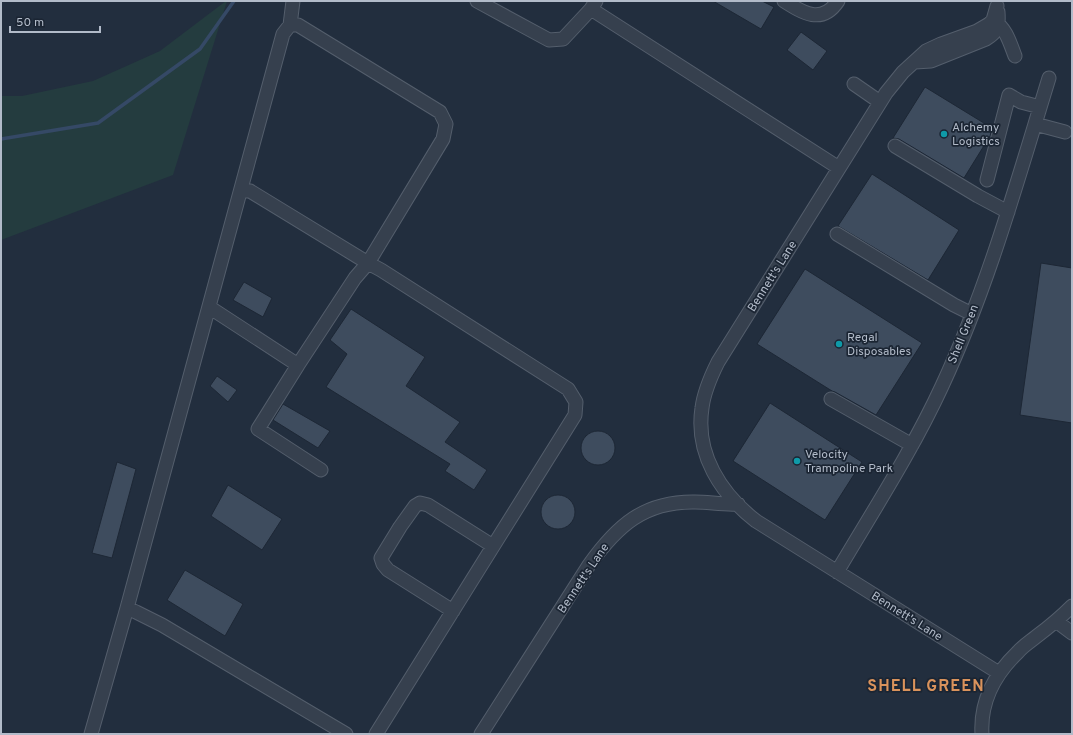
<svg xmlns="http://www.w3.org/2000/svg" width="1073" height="735" font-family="Overpass,sans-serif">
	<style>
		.green { fill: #243c3f }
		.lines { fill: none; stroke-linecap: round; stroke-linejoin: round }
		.stream { stroke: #354966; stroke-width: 3.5 }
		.building { fill: #3e4c5e; stroke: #1d2735 }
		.minor-casing { stroke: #545e6c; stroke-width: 15 }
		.minor { stroke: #36404e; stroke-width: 13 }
		.culture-dot { fill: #0f9aa8; stroke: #1b2533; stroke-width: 1.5 }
		.labels { text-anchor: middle; stroke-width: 3.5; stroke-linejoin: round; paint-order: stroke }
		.poi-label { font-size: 12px; fill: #b2bbc9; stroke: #1b2533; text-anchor: start }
		.street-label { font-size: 12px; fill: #b2bbc9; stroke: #1b2533 }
		.district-label { font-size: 16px; font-weight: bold; letter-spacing: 1px; fill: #da935c; stroke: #1b2533 }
	</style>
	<rect width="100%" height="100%" fill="#222e3e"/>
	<path class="green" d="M226 1H227L173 175 1 240V96H22L93 81 160 51Z"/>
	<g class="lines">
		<path class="stream" d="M1 139 98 123 200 49 234 1"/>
	</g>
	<path class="building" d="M713 1H762L774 7 761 29Z
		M801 32 827 51 813 70 787 50Z
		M925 87 992 128 990 136 964 178 899 139 893 138Z
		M872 174 959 230 928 280 838 226Z
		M1041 263 1072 268V423L1020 415Z
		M805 269 922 343 876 415 835 392 832 391 757 344Z
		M244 282 272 298 263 317 233 300Z
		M351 309 425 357 406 386 460 422 445 442 487 470 474 490 445 471 450 464 326 387 347 354 330 340Z
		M217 376 237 390 228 402 210 386Z
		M770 403 862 462 825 520 733 461Z
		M283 404 330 431 318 448 273 420Z
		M581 448a17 17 0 1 1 34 0a17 17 0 1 1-34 0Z
		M117 462 136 469 112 558 92 553Z
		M228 485 282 519 262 550 211 516Z
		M541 512a17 17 0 1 1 34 0a17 17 0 1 1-34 0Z
		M185 570 243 604 225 636 167 600Z"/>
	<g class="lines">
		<g class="minor-casing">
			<path id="minor" d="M477 1 549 40 563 39 591 9 596 1
				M784 1C803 13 822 25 838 1
				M997 6 993 20 989 24 977 31 941 44 926 51 903 72 886 93 718 362C711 376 704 391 702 408 695 454 721 494 756 521L999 673
				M591 9 839 168
				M994 21C1006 28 1010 43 1015 56
				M290 25 293 1
				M915 62 931 61 986 39C998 32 999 26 998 12
				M854 84 880 102
				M1035 124 1065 132
				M895 146 978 196 1008 212
				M987 180 1009 95 1021 102 1040 107
				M837 234 954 305 972 314
				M209 307 298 365 355 278 368 263 250 191 241 190
				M298 365 258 429 321 470
				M831 399 912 445
				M837 572C873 511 912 451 942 386 988 287 1017 182 1049 78
				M127 608 136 612 162 625 346 734
				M453 611 388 570 383 564 381 558 400 527 415 506 420 503 428 505 493 546
				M1056 621 1072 633
				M91 734 127 608 283 34 290 25H298L440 112 446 124 443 139 368 263 381 270 568 389 576 402 575 415 376 734
				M481 734 589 565C617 526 644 501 695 502 709 502 723 505 738 504
				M982 734C980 701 995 674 1018 652 1023 646 1031 641 1037 636 1049 627 1061 617 1072 606"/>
		</g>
		<use href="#minor" class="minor"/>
	</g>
	<g class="culture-dot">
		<circle cx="944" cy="134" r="4"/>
		<circle cx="839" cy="344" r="4"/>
		<circle cx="797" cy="461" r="4"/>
	</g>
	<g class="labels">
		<g class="poi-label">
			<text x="952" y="131">Alchemy<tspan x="952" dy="14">Logistics</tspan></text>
			<text x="847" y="341">Regal<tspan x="847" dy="14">Disposables</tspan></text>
			<text x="805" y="458">Velocity<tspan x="805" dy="14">Trampoline Park</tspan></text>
		</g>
		<g class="street-label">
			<text transform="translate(772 276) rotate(-58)" y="4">Bennett's Lane</text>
			<text transform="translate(963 334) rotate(-68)" y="4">Shell Green</text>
			<text transform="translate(583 578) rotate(-56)" y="4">Bennett's Lane</text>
			<text transform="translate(907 616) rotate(32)" y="4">Bennett's Lane</text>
		</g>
		<g class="district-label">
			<text x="926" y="691">SHELL GREEN</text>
		</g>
	</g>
	<rect width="1073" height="735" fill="none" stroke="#b2bbc9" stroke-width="4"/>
	<path d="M10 26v6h90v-6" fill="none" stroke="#b2bbc9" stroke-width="2"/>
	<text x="16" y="26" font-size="12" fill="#b2bbc9" stroke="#1b2533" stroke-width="3" paint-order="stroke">50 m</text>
</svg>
